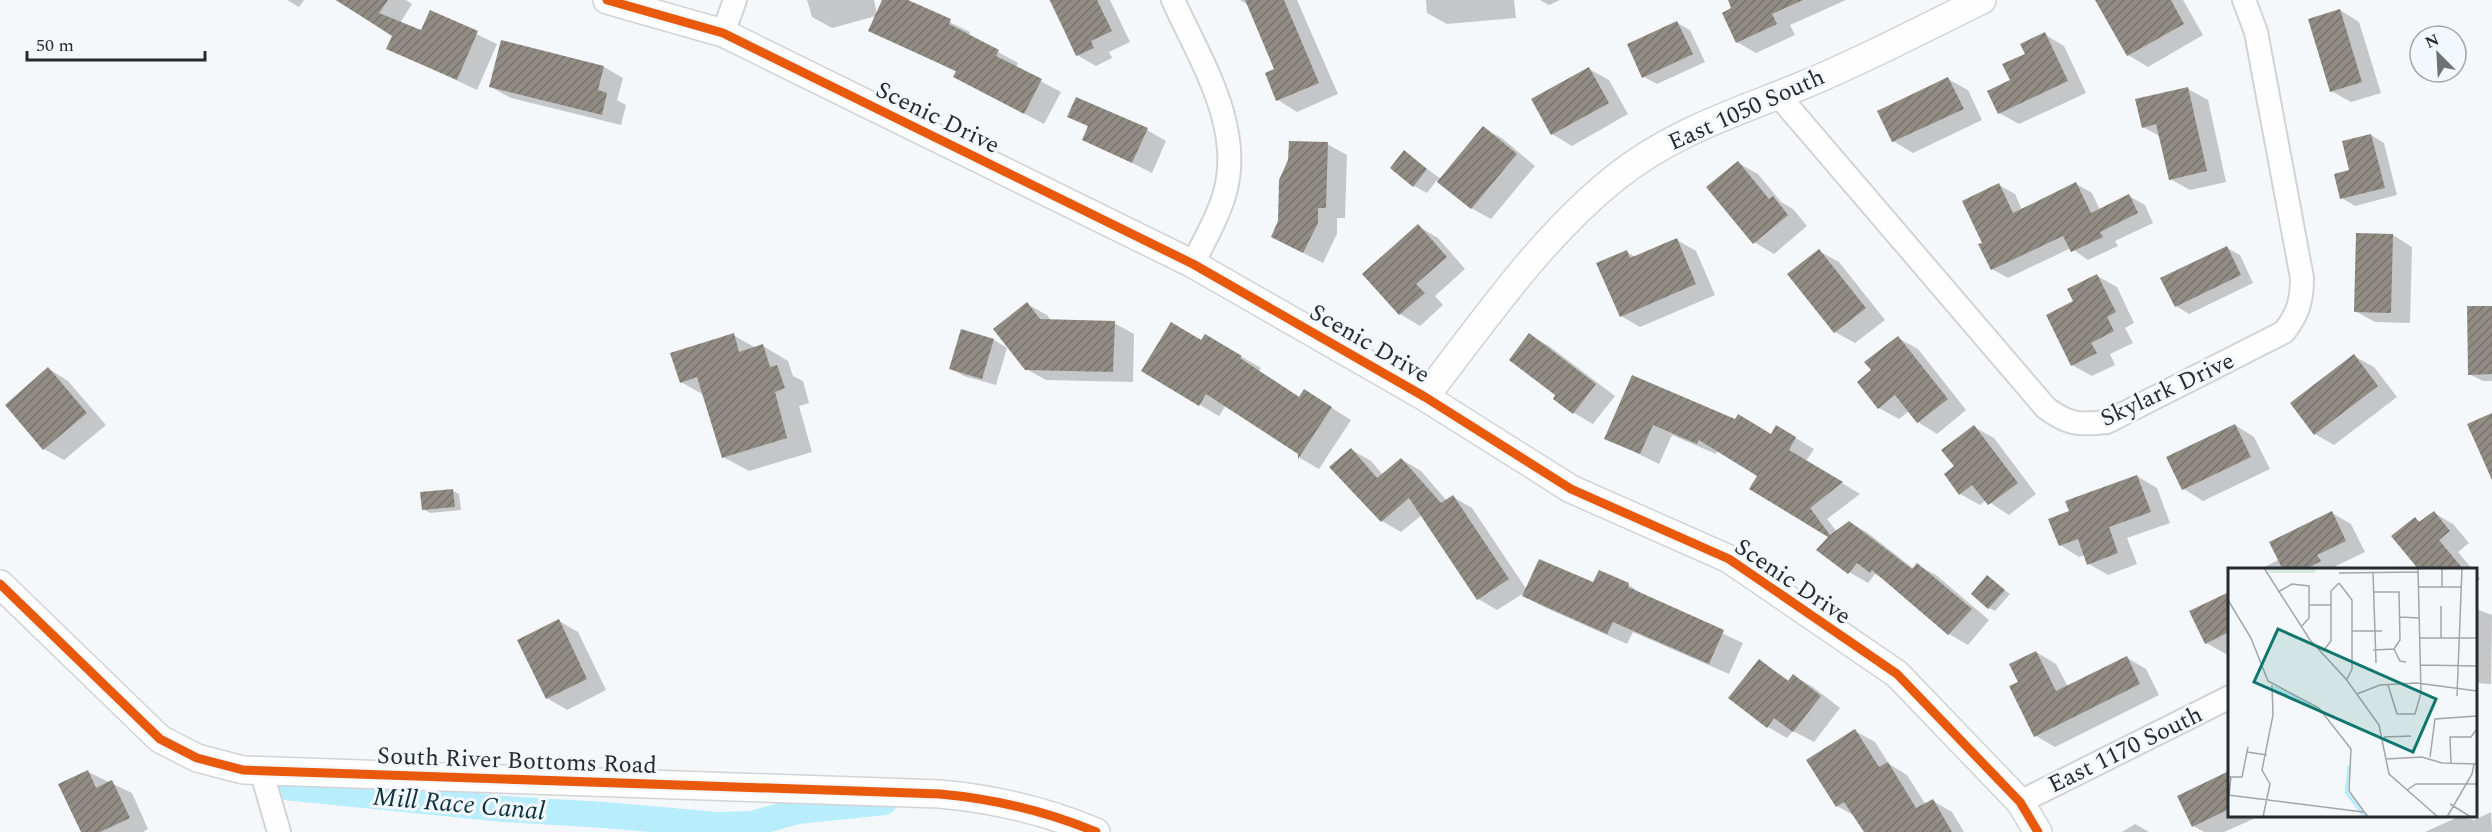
<svg xmlns="http://www.w3.org/2000/svg" width="2492" height="832" font-family="Spectral,serif">
	<style>
		.shadow { fill: #0003 }
		.lines { fill: none; stroke-linecap: round; stroke-linejoin: round }
		.canal { stroke: #b8edfb; stroke-width: 26 }
		.building { fill: url(#building-hatch) }
		.minor-casing { stroke: #d1d3d6; stroke-width: 26 }
		.tertiary-casing { stroke: #d1d3d6; stroke-width: 30 }
		.minor { stroke: #fefefe; stroke-width: 22 }
		.tertiary { stroke: #fefefe; stroke-width: 27 }
		.cycleway-casing { stroke: #f2f8fd; stroke-width: 13 }
		.cycleway { stroke: #e8590c; stroke-width: 9 }
		.labels { text-anchor: middle; stroke-width: 6; stroke-linejoin: round; paint-order: stroke }
		.street-label { font-size: 24px; fill: #272a2e; stroke: #f2f8fd }
		.water-label { font-size: 26px; font-style: italic; fill: #0f333b; stroke: #f2f8fd }
		.inset-river { fill: none; stroke: #b8edfb; stroke-width: 3 }
		.inset-road { fill: none; stroke: #a3a6a8; stroke-width: 1.5 }
		.view { fill: #0f766e; fill-opacity: 0.15; stroke: #0f766e; stroke-width: 3 }
		.inset-edge { fill: none; stroke: #272a2e; stroke-width: 3 }
	</style>
	<defs>
		<pattern id="building-hatch" width="6" height="6" patternUnits="userSpaceOnUse" patternTransform="scale(1.5)"><rect width="6" height="6" fill="#928d84"/><path d="M-1 1l2-2M0 6l6-6M5 7l2-2" fill="none" stroke="#77736c"/></pattern>
	</defs>
	<rect width="100%" height="100%" fill="#f5f8fa"/>
	<path class="shadow" d="M287 0H304L299 7Z
		M335 0H406L412 4 400 23 422 32 431 12 497 44 477 90 388 48 394 36Z
		M807 0H874L877 14 884 0H904L970 32 969 36 1018 63 1016 68 1061 92 1044 124 955 77 957 72 870 31 876 16 832 28 812 17Z
		M1049 0H1110L1130 42 1109 52 1112 58 1096 66 1077 55Z
		M1240 0H1297L1338 94 1297 112 1278 100 1276 70 1249 5Z
		M1426 0H1514L1516 18 1447 24 1427 13Z
		M1540 0H1560L1549 5Z
		M1729 0H1846L1790 25 1795 35 1756 53 1737 42 1733 9Z
		M2108 0H2183L2203 35 2148 67 2128 55 2100 5Z
		M2340 10 2359 22 2381 93 2351 102 2331 91Z
		M1677 23 1690 30 1705 62 1657 84 1644 77Z
		M2044 34 2064 46 2086 93 2019 124 1999 113 2026 54Z
		M604 67 623 78 617 100 626 105 621 125 511 98 491 87Z
		M1589 69 1609 80 1628 114 1572 146 1552 134Z
		M1948 79 1968 90 1982 120 1913 153 1893 141Z
		M2188 89 2208 100 2226 182 2190 190 2170 179 2161 137 2143 127Z
		M1069 116 1147 130 1166 141 1152 173 1084 139 1089 127Z
		M1484 128 1503 139 1535 166 1491 219 1471 208 1437 180 1427 193 1414 186 1404 152 1441 179Z
		M2371 135 2384 143 2397 195 2355 206 2342 198Z
		M1327 144 1347 155 1345 218H1337V234L1323 263 1272 237Z
		M1738 163 1758 174 1781 202 1793 209 1807 226 1774 254 1754 242Z
		M2076 184 2092 193 2100 210 2129 196 2145 205 2153 223 2115 241 2118 246 2088 260 2071 248 2008 278 1992 269 1984 243 1999 185 2015 194 2022 210Z
		M1418 226 1438 238 1465 269 1435 296 1443 305 1420 326 1400 314 1364 274Z
		M2393 235 2412 247 2410 323 2375 322 2355 311Z
		M1677 240 1696 251 1715 295 1640 327 1621 316 1626 252 1636 257Z
		M2227 248 2240 255 2253 283 2189 314 2176 306Z
		M1819 251 1839 262 1885 320 1855 343 1835 332Z
		M2097 276 2117 287 2134 323 2125 328 2133 343 2110 354 2115 365 2092 376 2072 365 2075 302Z
		M1027 304 1047 315 1051 321 1114 323 1134 334 1133 382 1046 380 1026 369Z
		M2492 307V381H2483L2469 374Z
		M962 331 994 340 1007 348 996 385 964 376 951 369Z
		M733 335 756 348 763 346 788 361 793 376 803 381 809 403 799 406 812 452 749 471 723 457 704 395 681 382Z
		M1530 335 1549 346 1615 396 1593 424 1574 413Z
		M1206 336 1261 368 1259 371 1301 398 1324 403 1351 420 1319 469 1300 458V453L1226 405 1219 416 1143 371 1202 342Z
		M1898 338 1918 349 1966 410 1937 434 1918 422 1909 411 1899 419 1879 408 1873 370Z
		M2354 356 2374 367 2397 397 2334 445 2315 434Z
		M49 369 68 381 106 425 64 460 44 449Z
		M1632 377 1771 435 1777 427 1814 449 1806 461 1860 494 1827 519 1837 532 1849 522 1868 533 1914 569 1917 565 1936 575 1989 620 1968 645 1949 634 1885 580 1875 574 1868 583 1849 572 1830 536 1759 476 1718 450 1716 454 1672 435 1659 464 1606 438Z
		M2235 425 2254 437 2270 469 2203 501 2184 489 2168 458Z
		M1974 427 1994 438 2036 494 2009 515 1986 500 1980 505 1960 494 1946 475 1956 466Z
		M1352 450 1371 461 1383 475 1401 459 1421 471 1447 501 1453 497 1472 508 1527 590 1594 584 1599 572 1629 585 1647 598 1743 643 1729 674 1633 632 1627 644 1544 607 1524 596 1527 591 1497 610 1478 599 1422 515 1401 532 1382 521Z
		M2137 476 2157 488 2170 523 2127 538 2137 564 2108 575 2089 564 2085 555 2079 557 2060 545 2071 512Z
		M453 491 459 494 461 510 430 513 423 509Z
		M2332 513 2351 524 2365 552 2336 566 2338 570H2259L2280 559Z
		M2434 513 2453 524 2469 543 2458 552 2473 570H2421L2415 519 2422 522Z
		M2476 573 2480 579 2476 582Z
		M1987 577 2010 594 1995 611 1989 608Z
		M2230 594V653L2226 654 2206 643 2191 612Z
		M2476 609 2492 615 2491 684 2476 683Z
		M559 621 578 632 606 690 567 710 547 698Z
		M2036 652 2056 664 2068 687 2126 657 2146 669 2159 695 2055 747 2036 736 2020 683Z
		M1759 661 1790 681 1794 676 1813 687 1840 708 1814 742 1793 731 1787 738 1768 727Z
		M1855 731 1875 742 1889 764 1907 775 1926 805 1933 801 1952 812 1964 832H1870L1857 817 1837 806Z
		M88 772 132 793 148 829 143 832H83Z
		M2230 773V816H2260L2224 832H2204L2193 826 2179 797Z
		M2491 812 2492 832H2425L2460 816 2474 820Z
		M2135 824 2149 832H2122Z"/>
	<g class="lines">
		<path class="canal" d="M285 787 504 809 605 815 717 825 752 824 798 811 884 802"/>
	</g>
	<path class="building" d="M336 0H388L379 13 421 30 430 10 478 31 457 80 386 49 392 36Z
		M882 0H908L951 19 949 24 999 50 996 56 1042 79 1024 114 953 77 956 71 868 31Z
		M1050 0H1097L1112 31 1091 41 1094 48 1076 56Z
		M1245 0H1284L1319 83 1276 101 1265 73 1274 69Z
		M1728 0H1803L1772 14 1777 24 1736 43 1722 13 1731 8Z
		M2095 0H2171L2184 24 2127 56Z
		M2340 9 2362 82 2330 92 2308 19Z
		M1677 21 1693 54 1642 78 1627 44Z
		M2045 32 2068 81 1998 114 1987 91 2010 80 2002 64 2025 54 2020 44Z
		M501 40 604 66 598 90 607 93 602 115 489 87Z
		M1589 67 1609 103 1551 135 1531 99Z
		M1948 77 1964 109 1892 142 1877 111Z
		M2188 87 2207 171 2169 180 2156 124 2142 128 2135 99Z
		M1076 97 1148 128 1132 163 1082 140 1088 126 1067 117Z
		M1483 126 1517 154 1471 209 1437 182Z
		M2371 134 2385 188 2340 199 2334 174 2349 170 2342 141Z
		M1289 141 1328 142 1326 208H1318V223L1303 253 1271 237 1278 221 1279 180 1288 160Z
		M1404 150 1427 169 1413 187 1390 168Z
		M1738 161 1769 199 1773 196 1788 215 1753 244 1706 187Z
		M2076 182 2091 213 2129 194 2138 213 2100 232 2103 237 2071 252 2063 236 1991 270 1978 244 1982 243 1962 201 1999 183 2013 213Z
		M1418 224 1447 257 1416 284 1425 293 1399 315 1362 274Z
		M2356 233 2393 234 2391 313 2354 312Z
		M1677 238 1696 284 1620 317 1596 263 1627 250 1630 258Z
		M2227 246 2241 275 2175 307 2160 278Z
		M1819 249 1866 308 1834 333 1787 274Z
		M2097 274 2116 312 2107 317 2114 331 2091 343 2097 353 2071 366 2046 315 2073 301 2067 289Z
		M1027 302 1040 319 1115 321 1113 372 1025 370 993 329Z
		M2467 306H2492V374L2468 375Z
		M1171 322 1201 340 1205 334 1242 356 1240 358 1299 397 1304 389 1332 407 1298 459V454L1206 394 1199 406 1141 371Z
		M961 329 994 339 982 379 949 369Z
		M734 333 739 352 763 344 770 367 777 365 785 388 775 392 787 438 722 458 697 377 680 383 670 353Z
		M1529 333 1596 384 1573 414 1553 399 1555 395 1509 360Z
		M1898 336 1948 399 1917 423 1895 395 1878 409 1857 382 1871 370 1864 362Z
		M2354 354 2378 386 2314 435 2290 403Z
		M48 367 87 413 43 450 5 405Z
		M1632 375 1735 419 1738 414 1771 434 1776 425 1796 437 1789 450 1843 482 1810 508 1830 535 1849 521 1912 569 1917 563 1972 609 1948 635 1872 570 1870 573 1857 563 1848 574 1816 550 1828 537 1749 489 1757 476 1699 440 1697 444 1653 425 1640 454 1604 439Z
		M2492 413V480L2467 424Z
		M2235 424 2251 457 2182 490 2166 457Z
		M1974 425 2018 483 1988 505 1972 485 1959 495 1944 474 1954 466 1941 450Z
		M1351 448 1377 478 1401 458 1441 503 1453 495 1509 579 1477 600 1409 498 1381 522 1329 467Z
		M2137 475 2151 512 2109 527 2118 553 2087 565 2078 539 2059 546 2048 519 2069 511 2065 501Z
		M453 489 455 507 422 510 420 492Z
		M2332 511 2346 541 2317 555 2321 561 2304 570H2283L2269 542Z
		M2434 511 2450 531 2439 540 2464 570H2419L2391 536 2415 517 2419 522Z
		M1539 559 1593 582 1599 570 1629 583 1628 587 1724 630 1709 664 1613 622 1607 634 1522 596Z
		M1987 575 2005 590 1988 609 1971 594Z
		M2229 592V632L2205 644 2189 611Z
		M559 619 587 679 546 699 517 640Z
		M2036 651 2056 691 2127 656 2140 684 2034 737 2009 686 2018 682 2009 664Z
		M1759 659 1788 681 1793 674 1821 696 1793 732 1774 718 1767 728 1728 698Z
		M1855 729 1879 767 1888 762 1916 808 1933 799 1952 832H1864L1844 802 1836 807 1806 760Z
		M88 770 96 788 112 780 130 818 100 832H81L58 784Z
		M2229 771V809L2192 827 2177 796Z"/>
	<g class="lines">
		<g class="minor-casing">
			<path id="minor" d="M1173 0C1200 60 1245 128 1224 196 1217 220 1203 242 1193 264
				M723 33 735 0
				M1778 95 2046 408C2069 425 2079 425 2107 422L2284 332C2298 314 2302 301 2302 278L2256 32 2244 0
				M261 770 279 832
				M2020 802 2230 697"/>
		</g>
		<g class="tertiary-casing">
			<path id="tertiary" d="M607 0 723 33 1193 264 1425 397 1571 489 1729 559 1897 674 2020 802 2038 832
				M1425 397C1484 321 1540 238 1615 178 1672 132 1735 113 1801 86 1863 61 1922 29 1982 0
				M0 584 160 739 197 758 243 770 940 794C995 799 1046 811 1096 832"/>
		</g>
		<use href="#minor" class="minor"/>
		<use href="#tertiary" class="tertiary"/>
		<g class="cycleway-casing">
			<path id="cycleway" d="M607 0 723 33 1193 264 1425 397 1571 489 1729 559 1897 674 2020 802 2038 832
				M0 584 160 739 197 758 243 770 940 794C995 799 1046 811 1096 832"/>
		</g>
		<use href="#cycleway" class="cycleway"/>
	</g>
	<g class="labels">
		<g class="street-label">
			<text transform="translate(1746 109) rotate(-24)" y="8">East 1050 South</text>
			<text transform="translate(938 117) rotate(26)" y="8">Scenic Drive</text>
			<text transform="translate(1370 343) rotate(30)" y="8">Scenic Drive</text>
			<text transform="translate(2167 389) rotate(-25)" y="8">Skylark Drive</text>
			<text transform="translate(1793 581) rotate(34)" y="8">Scenic Drive</text>
			<text transform="translate(2125 749) rotate(-26)" y="8">East 1170 South</text>
			<text transform="translate(517 760) rotate(2)" y="8">South River Bottoms Road</text>
		</g>
		<g class="water-label">
			<text transform="translate(459 803) rotate(5)" y="9">Mill Race Canal</text>
		</g>
	</g>
	<g transform="translate(2228 568)">
		<rect width="249" height="249" fill="#f5f8fa"/>
		<path d="M38 0H88L87 5H41Z" fill="#d7eadd"/>
		<path class="inset-river" d="M46 119 82 136M121 198 118 224 137 249"/>
		<path class="inset-road" d="M36 0 82 72 118 111 151 157 161 206 210 249M145 4 148 95M111 5 190 4M111 15 124 32V101L119 111M191 19H234M214 19V0M50 24 64 16 81 18V50L73 59M145 24H171L172 72 166 81M0 32 23 70 40 113 91 140 123 181 121 223 140 249M82 37H103M213 38V70M171 49 192 50M124 63H154M192 70H249M166 81 172 93 178 94M145 82 166 81M95 83 103 73V23L111 15M192 97 249 98M160 117 169 146H187L193 125 190 0M129 126 152 117 189 115 249 123M229 128 234 0M156 169 183 168M19 184 39 187M202 189 207 151 249 148M158 191 194 189 214 195 249 196M223 195 222 169H243L249 161M0 209H14L20 179M179 222 188 216H249M0 227 135 244M1 227 3 209M222 236 243 249M35 249 42 216 34 202 45 147 44 117M219 249 244 206 246 196"/>
		<path class="view" d="M50 61 208 131 185 184 26 114Z"/>
		<rect width="249" height="249" class="inset-edge"/>
	</g>
	<g transform="translate(2438 54) rotate(336)"><circle r="28" fill="#f2f8fd" stroke="#a1a6aa" stroke-width="1.5"/>
	<path d="M0-4.5L10 22L0 15L-10 22Z" fill="#6f7275"/>
	<text y="-9" font-size="16" font-weight="bold" text-anchor="middle" fill="#272a2e">N</text>
	</g>
	<path d="M27 51v9h178v-9" fill="none" stroke="#272a2e" stroke-width="3"/>
	<text x="36" y="51" font-size="18" fill="#272a2e" stroke="#f2f8fd" stroke-width="4.5" paint-order="stroke">50 m</text>
</svg>
